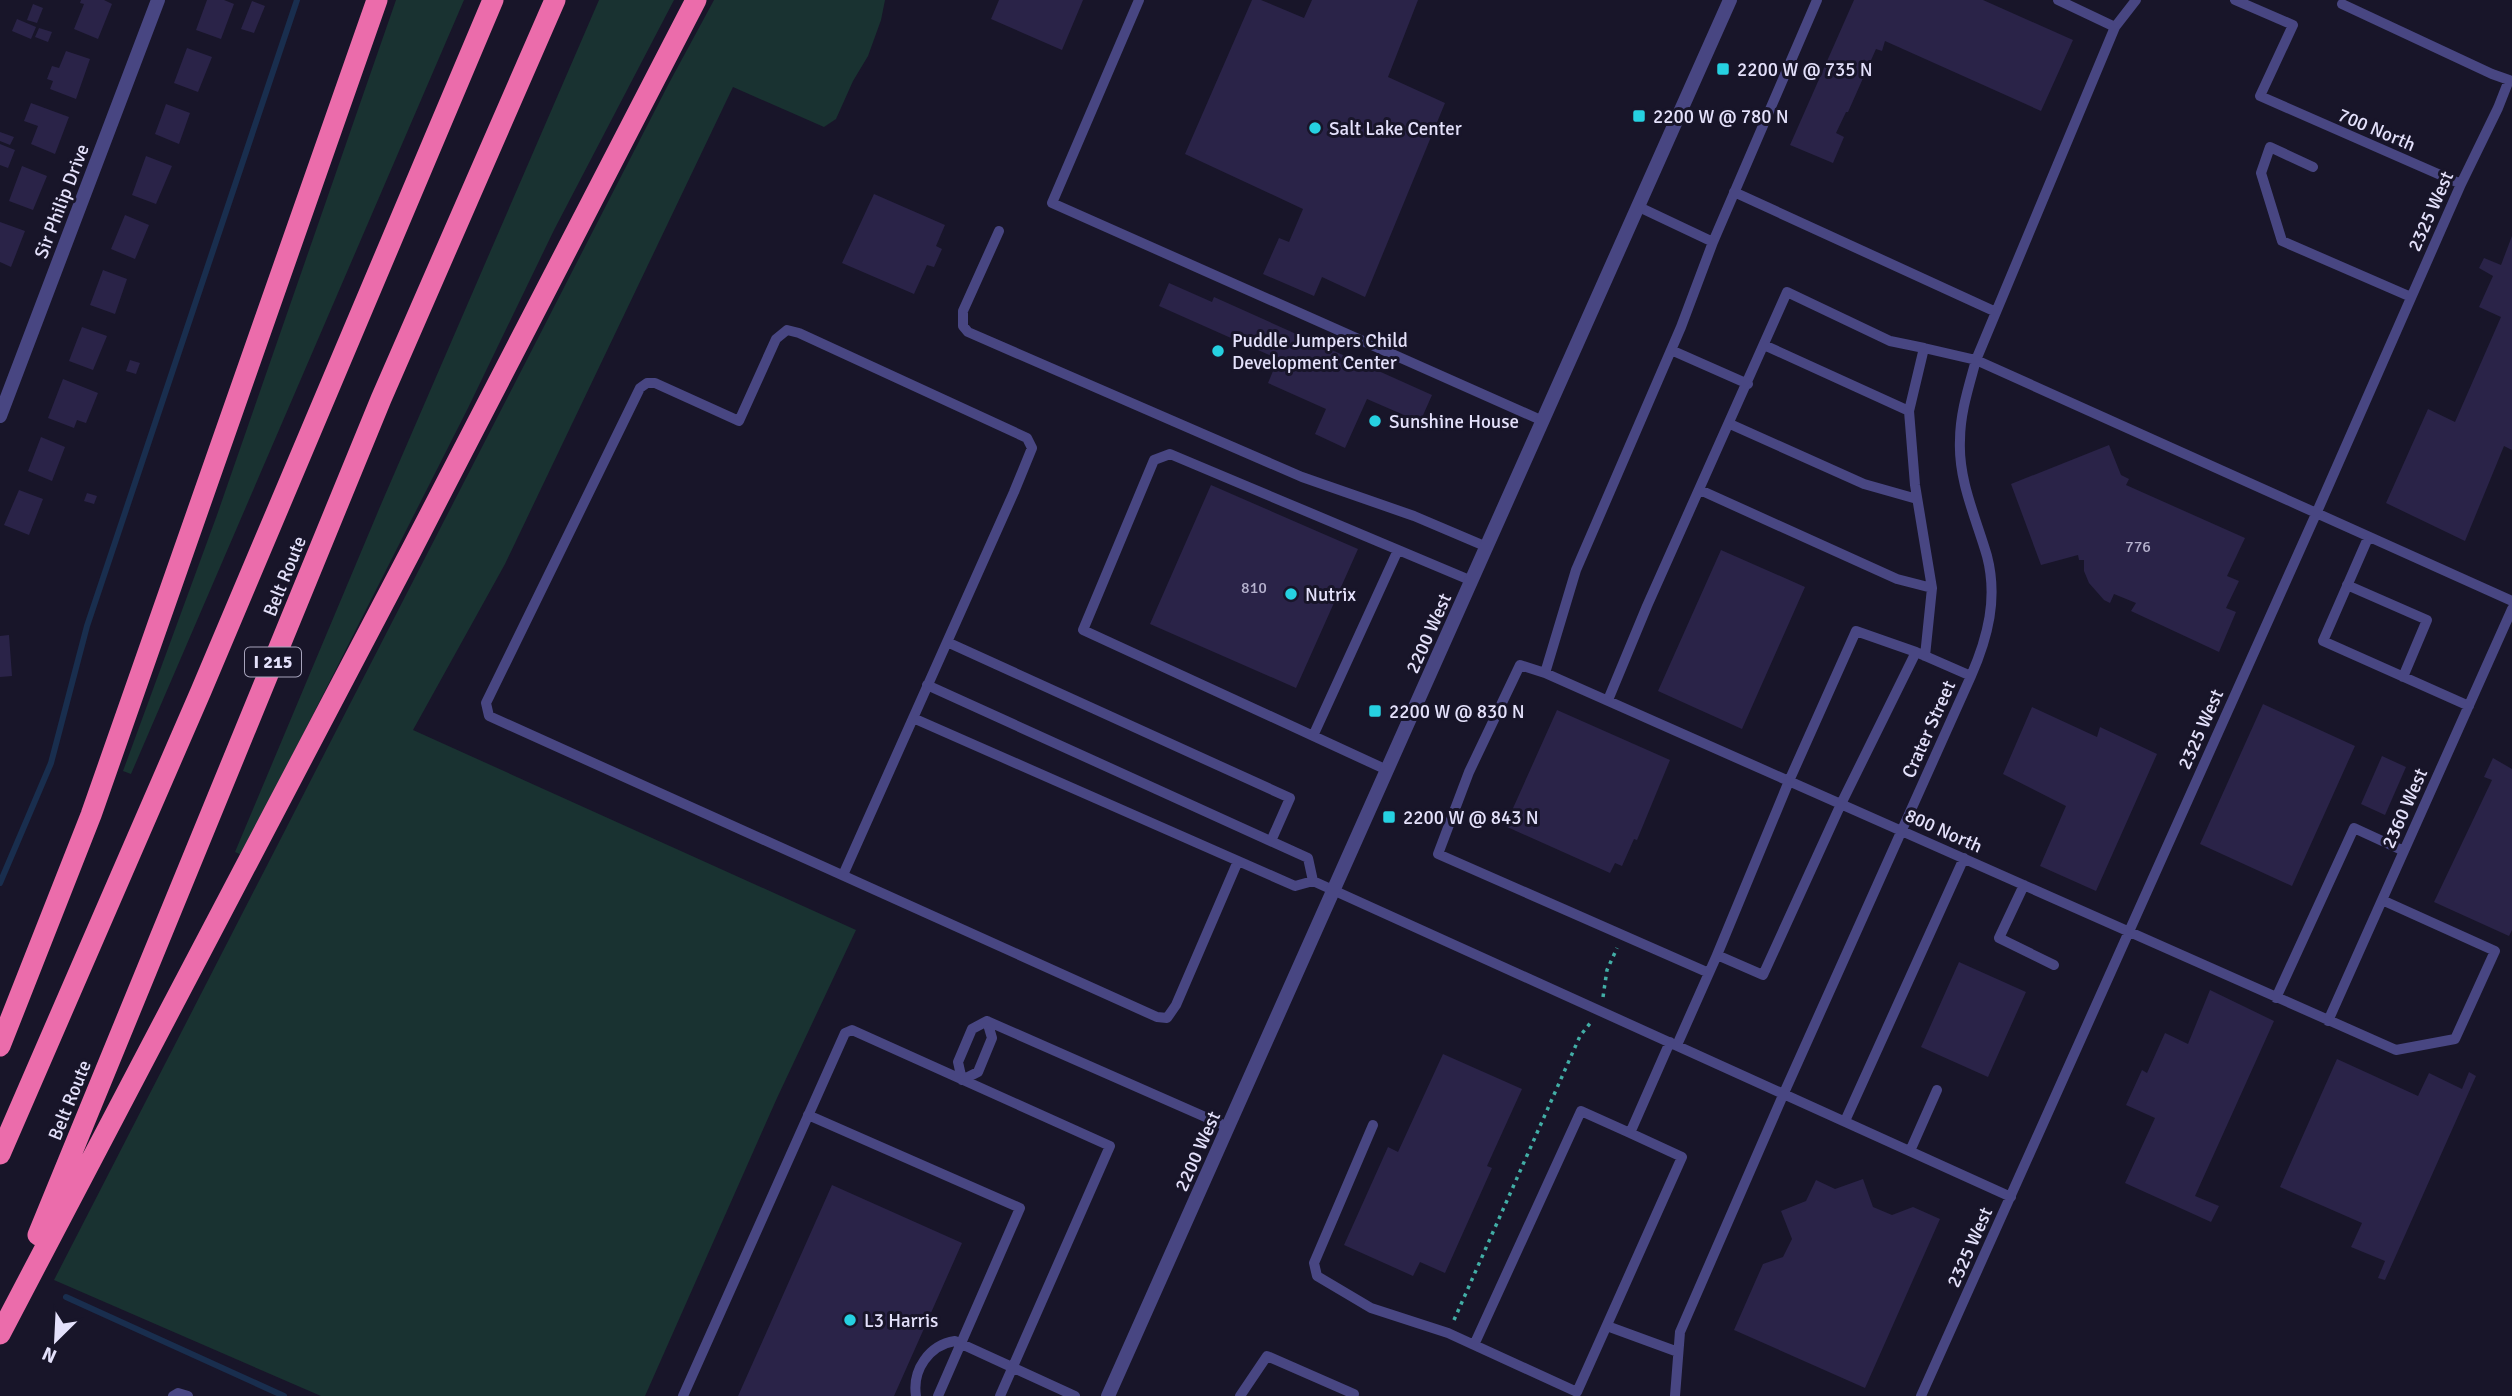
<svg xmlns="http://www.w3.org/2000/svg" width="2512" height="1396" font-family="Signika,sans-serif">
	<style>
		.green { fill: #193231 }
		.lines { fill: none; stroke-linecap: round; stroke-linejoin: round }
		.stream { stroke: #192e4e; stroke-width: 6 }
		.building { fill: #2a2348 }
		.path { stroke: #42aea6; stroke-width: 3.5; stroke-dasharray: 3.5 5; stroke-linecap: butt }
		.service { stroke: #484682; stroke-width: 10 }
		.minor { stroke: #484682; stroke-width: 14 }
		.tertiary { stroke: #484682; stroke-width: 14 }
		.motorway { stroke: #eb6cab; stroke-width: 21 }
		.poi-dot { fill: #26d1e1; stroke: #181529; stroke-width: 2.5 }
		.labels { text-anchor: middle; stroke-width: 6; stroke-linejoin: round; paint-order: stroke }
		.number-label { font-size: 16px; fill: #b6b2ce }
		.shield { fill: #181529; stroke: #a7a4bc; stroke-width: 2 }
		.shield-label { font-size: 18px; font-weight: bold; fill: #e4e1fb }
		.poi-label { font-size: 19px; fill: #e4e1fb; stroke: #181529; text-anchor: start }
		.street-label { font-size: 19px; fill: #e4e1fb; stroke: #181529 }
	</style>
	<rect width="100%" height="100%" fill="#181529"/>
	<path class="green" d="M396 0H464L131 774 123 771 217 515Z
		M599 0H674L554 230 468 408 242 855 235 852 382 502Z
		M714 0H885L881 20 868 56 853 81 836 119 824 127 733 87 505 564 413 730 856 930 777 1098 645 1396H321L54 1280 668 85Z"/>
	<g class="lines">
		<path class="stream" d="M0 883 51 763 87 626 297 0
			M66 1297 284 1396"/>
	</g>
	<path class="building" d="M81 0H104L112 4 98 39 74 29 84 4 80 3Z
		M207 0H224L234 4 221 39 196 30Z
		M999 0H1083L1062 50 991 19Z
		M1252 0H1261L1304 18 1312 0H1418L1388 77 1445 103 1365 297 1322 277 1314 296 1263 274 1279 238 1289 242 1303 209 1185 154Z
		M1854 0H1983L2073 40 2041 111 1885 41 1882 51 1876 49 1848 112H1846L1836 133 1844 137 1833 163 1790 145Z
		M252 1 265 6 254 33 241 29Z
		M33 4 43 8 37 23 27 20Z
		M17 19 36 27 31 39 12 31Z
		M39 28 52 32 48 42 35 37Z
		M187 48 212 57 198 92 174 83Z
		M66 51 90 59 76 99 50 89 53 81 47 79 52 66 59 68Z
		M31 103 69 117 55 154 31 144 38 126 24 121Z
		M166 104 190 113 179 144 155 134Z
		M0 132 14 137 10 145 0 141Z
		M0 144 15 150 8 168 0 165Z
		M146 156 172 166 156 204 132 195Z
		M22 166 47 176 33 210 9 201Z
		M874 194 945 225 936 246 942 249 934 267 927 265 914 294 842 263Z
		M125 215 149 225 135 259 111 249Z
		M0 222 25 231 11 267 0 262Z
		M2512 236V450L2504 446 2465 541 2386 503 2428 409 2455 422 2501 317 2479 307 2493 276 2479 268 2484 258 2501 265Z
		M103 270 127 279 115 314 90 305Z
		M1169 283 1212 302 1214 297 1432 395 1420 422 1367 399 1345 448 1315 434 1326 409 1268 383 1278 359 1159 306Z
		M82 327 107 336 93 370 69 361Z
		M130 360 140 363 136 374 126 371Z
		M63 379 98 393 86 423 77 420 74 428 48 418Z
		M41 437 65 447 52 481 28 471Z
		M2109 445 2121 475 2129 479 2126 485 2245 538 2227 576 2239 581 2226 608 2236 612 2219 652 2131 611 2136 603 2114 594 2110 603 2104 600 2089 583 2084 571V560H2079L2078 555 2041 565 2011 484Z
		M1211 485 1358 549 1296 688 1150 624Z
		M19 490 43 499 29 535 4 525Z
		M87 493 97 496 94 504 84 501Z
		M1721 550 1805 587 1742 729 1658 691Z
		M9 635 12 676 0 677V636Z
		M2263 704 2355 746 2292 886 2200 844Z
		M2032 707 2097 737 2100 727 2157 754 2096 891 2040 866 2066 806 2003 774Z
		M1557 710 1670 760 1637 840 1634 839 1622 866 1615 863 1610 873 1505 826Z
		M2382 756 2406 767 2385 815 2361 804Z
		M2493 758 2512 769V930L2509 936 2434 902 2492 780 2484 777Z
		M1959 962 2026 992 1988 1077 1921 1047Z
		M2210 990 2274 1021 2195 1196 2219 1206 2211 1222 2125 1183 2155 1118 2126 1105 2142 1070 2147 1073 2165 1033 2188 1044Z
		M1443 1054 1522 1089 1487 1166 1492 1168 1445 1273 1420 1262 1413 1276 1344 1245 1388 1147 1398 1152Z
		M2337 1059 2418 1096 2429 1073 2462 1089 2469 1072 2476 1076 2385 1280 2378 1278 2385 1261 2351 1247 2362 1223 2280 1187Z
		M1863 1179 1873 1207 1892 1215 1913 1207 1940 1219 1865 1388 1734 1330 1763 1264 1783 1257 1792 1239 1781 1211 1806 1201 1816 1180 1835 1189Z
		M832 1185 962 1243 894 1396H738Z"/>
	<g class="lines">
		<path class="path" d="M1603 997 1607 970 1617 948
			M1454 1320 1580 1036 1591 1022"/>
		<path class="service" d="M1139 0 1052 203 1543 421
			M2235 0 2293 25 2260 96 2461 184
			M2342 4 2492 74 2509 80
			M2115 27 2136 0
			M2313 167 2270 147 2261 173 2282 241 2411 297
			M1734 192 1996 312
			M1639 207 1713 242 1817 0
			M999 231 963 311V326L968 332 1302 477 1414 516 1487 547
			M1764 345 1909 411
			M1671 350 1748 384
			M1730 424 1864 484 1917 499
			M1700 490 1897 579 1932 588
			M2368 538 2323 641 2469 706
			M2347 585 2427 620 2403 677
			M947 642 1290 798 1271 841
			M1925 656 1932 588 1915 485 1909 411 1924 348 1976 360 2512 601
			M1545 673 2396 1050 2455 1039 2495 951 2382 900
			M927 685 1308 858 1313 881
			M1608 700 1647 606 1787 292 1890 341 1924 348
			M913 718 1295 886 1313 881 2011 1197
			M1313 736 1398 550
			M1387 770 1083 630 1154 460 1170 454 1472 581
			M843 875 1014 492 1032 448 1027 438 799 333 787 330 776 339 739 421 655 383H647L640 388 486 703 489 716 1157 1017 1167 1018 1176 1005 1238 861
			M2024 885 1999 938 2054 965
			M1717 955 1789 781 1856 631 1916 652
			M1709 973 1717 955 1763 975 1841 804 1916 652 1971 676
			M2276 998 2354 828 2404 851
			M987 1021 1228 1127
			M2328 1021 2512 609
			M1677 1045 1709 973 1438 854 1469 772 1520 665 1545 673 1576 570 1681 327 1713 242
			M962 1080 978 1072 992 1038 987 1021
			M962 1080 958 1062 972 1029 987 1021
			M808 1115 1020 1208 938 1396
			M1845 1121 1964 858
			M1373 1125 1314 1263 1317 1276 1371 1308 1448 1333 1577 1392 1682 1157 1630 1133 1670 1042
			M1910 1151 1937 1090
			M1607 1326 1678 1352
			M1474 1345 1581 1111 1630 1133
			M173 1396 178 1393 188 1396
			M683 1396 845 1033 852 1030 1110 1146 1000 1396
			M916 1396C912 1370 929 1345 955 1341L1075 1396
			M1240 1396 1267 1356 1354 1394 1353 1396
			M1675 1396 1680 1332 1784 1093 1971 676C1988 637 1998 598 1987 556 1976 518 1958 480 1960 440 1960 413 1969 386 1976 360L2115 27 2058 0
			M1921 1396 2316 514 2461 184 2498 108 2509 80 2512 81"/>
		<path class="minor" d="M0 416 158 0"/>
		<path class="tertiary" d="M1108 1396 1730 0"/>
		<path class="motorway" d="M0 1046 91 815 377 0
			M0 1154 201 691 493 0
			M38 1235 381 399 555 0
			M0 1334 412 549 696 0"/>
	</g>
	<g class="poi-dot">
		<rect x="1716" y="62" width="14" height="14" rx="3.5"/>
		<rect x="1632" y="109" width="14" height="14" rx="3.5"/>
		<circle cx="1315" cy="128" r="7"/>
		<circle cx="1218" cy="351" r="7"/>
		<circle cx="1375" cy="421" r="7"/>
		<circle cx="1291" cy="594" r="7"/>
		<rect x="1368" y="704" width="14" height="14" rx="3.5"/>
		<rect x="1382" y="810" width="14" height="14" rx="3.5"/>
		<circle cx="850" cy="1320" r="7"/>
	</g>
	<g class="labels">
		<g class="number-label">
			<text x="2138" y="552">776</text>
			<text x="1254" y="593">810</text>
		</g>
		<rect class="shield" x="245" y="647.5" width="56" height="29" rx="5"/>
		<g class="shield-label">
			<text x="273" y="668">I 215</text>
		</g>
		<g class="poi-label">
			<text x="1737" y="76">2200 W @ 735 N</text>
			<text x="1653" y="123">2200 W @ 780 N</text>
			<text x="1329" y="135">Salt Lake Center</text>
			<text x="1232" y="347">Puddle Jumpers Child<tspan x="1232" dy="22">Development Center</tspan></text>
			<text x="1389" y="428">Sunshine House</text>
			<text x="1305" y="601">Nutrix</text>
			<text x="1389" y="718">2200 W @ 830 N</text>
			<text x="1403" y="824">2200 W @ 843 N</text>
			<text x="864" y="1327">L3 Harris</text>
		</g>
		<g class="street-label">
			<text transform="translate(2377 129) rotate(23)" y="7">700 North</text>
			<text transform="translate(61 201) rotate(-69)" y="7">Sir Philip Drive</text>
			<text transform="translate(2430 211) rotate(-66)" y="7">2325 West</text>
			<text transform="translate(284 576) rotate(-68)" y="7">Belt Route</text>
			<text transform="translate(1428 633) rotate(-66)" y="7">2200 West</text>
			<text transform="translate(1928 729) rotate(-66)" y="7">Crater Street</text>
			<text transform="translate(2200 729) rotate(-66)" y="7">2325 West</text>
			<text transform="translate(2404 808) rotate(-66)" y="7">2360 West</text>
			<text transform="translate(1944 830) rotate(24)" y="7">800 North</text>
			<text transform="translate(69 1100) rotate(-68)" y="7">Belt Route</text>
			<text transform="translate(1197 1151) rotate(-66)" y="7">2200 West</text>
			<text transform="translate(1969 1247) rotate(-66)" y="7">2325 West</text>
		</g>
	</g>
	<g transform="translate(56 1340) rotate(204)" stroke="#181529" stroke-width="5" paint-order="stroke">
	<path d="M0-5L12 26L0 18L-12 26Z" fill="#e4e1fb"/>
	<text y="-10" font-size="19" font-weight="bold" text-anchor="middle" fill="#e4e1fb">N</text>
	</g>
</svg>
